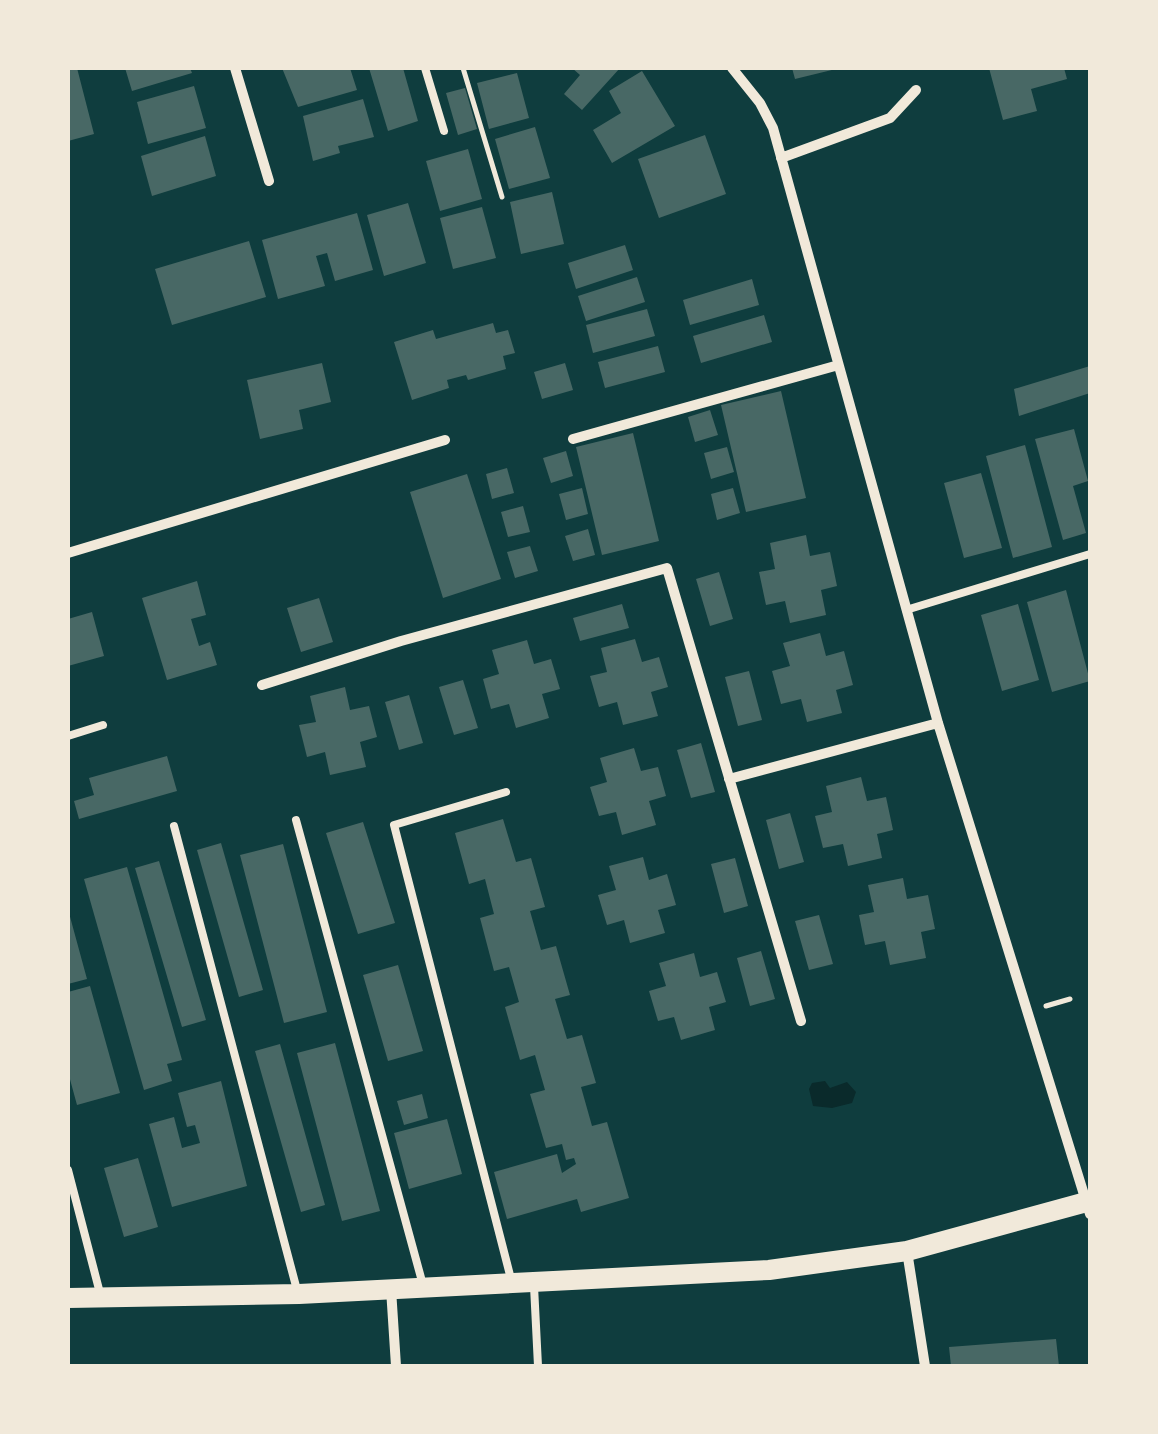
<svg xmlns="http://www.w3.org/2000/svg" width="1158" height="1434" font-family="'Titillium Web',sans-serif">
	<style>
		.water { fill: #0a2a2b }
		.building { fill: #486865 }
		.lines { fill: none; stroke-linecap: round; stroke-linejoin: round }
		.path { stroke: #f1e9da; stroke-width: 5 }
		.service { stroke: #f1e9da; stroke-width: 8 }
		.minor { stroke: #f1e9da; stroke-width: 10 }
		.secondary { stroke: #f1e9da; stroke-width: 20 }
	</style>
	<rect width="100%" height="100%" fill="#0f3d3e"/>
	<path class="water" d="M825 1081 830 1088 847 1082 856 1092 852 1103 832 1108 813 1106 809 1089 812 1083Z"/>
	<path class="building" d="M68 68H77L94 134 68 141Z
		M125 68H190L192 73 132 91Z
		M282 68H350L357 90 298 107Z
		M369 68H403L418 121 388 131Z
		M572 68H620L582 110 564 94 580 75Z
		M792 68H836V69L795 79Z
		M989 68H1064L1067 79 1031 89 1037 111 1003 120Z
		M642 71 675 126 612 163 593 130 621 113 609 91Z
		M517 73 529 118 489 129 477 83Z
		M194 86 206 128 148 144 137 102Z
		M465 88 477 129 458 135 446 93Z
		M363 99 374 137 338 146 340 153 313 161 303 116Z
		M535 127 550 178 509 189 495 139Z
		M705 135 726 194 659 218 638 159Z
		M205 136 216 176 152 196 141 156Z
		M468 149 482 199 440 211 426 161Z
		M552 192 564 244 521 254 510 202Z
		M408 203 426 263 384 276 367 215Z
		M482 207 496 258 453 269 440 218Z
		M357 213 373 270 335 281 327 253 316 256 325 286 278 299 262 240Z
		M249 241 266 297 172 325 155 269Z
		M625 245 633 270 576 289 568 263Z
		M637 277 645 302 586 321 578 296Z
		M752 279 759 305 690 325 683 300Z
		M647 309 655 336 593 353 586 325Z
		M764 315 772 342 701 363 693 336Z
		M493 323 496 333 508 330 515 353 503 356 506 369 468 380 466 375 447 380 449 388 412 400 394 342 433 330 436 339Z
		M658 346 665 372 605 388 598 362Z
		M322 363 331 402 299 410 303 429 260 439 247 380Z
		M565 363 573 390 542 399 534 372Z
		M1090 366V393L1019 416 1014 389Z
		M781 391 806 498 746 512 721 405Z
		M710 410 718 435 695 442 688 417Z
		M1074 429 1088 481 1073 486 1086 533 1063 540 1035 439Z
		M633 433 659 541 602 555 576 447Z
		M1025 445 1052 547 1013 558 986 456Z
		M727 447 734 472 711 479 704 453Z
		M566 451 573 476 551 483 543 458Z
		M507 468 514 493 492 499 486 474Z
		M981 473 1002 548 964 558 944 483Z
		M467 474 501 579 443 598 410 492Z
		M582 488 588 514 566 520 559 494Z
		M733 488 740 513 717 520 711 494Z
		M523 506 530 532 508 537 501 512Z
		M588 529 595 555 573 561 565 536Z
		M806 535 810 556 830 552 837 586 821 590 826 615 790 623 785 601 766 605 759 572 775 569 770 543Z
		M530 546 538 571 515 578 507 552Z
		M719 572 733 619 710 626 696 579Z
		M197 581 206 615 191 619 199 646 210 642 217 665 167 680 142 598Z
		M1066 590 1090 681 1052 692 1027 602Z
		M319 598 333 642 301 652 287 608Z
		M622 604 629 628 580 641 573 618Z
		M1018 604 1039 680 1002 691 981 615Z
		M92 612 104 656 68 666V619Z
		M820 633 826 656 844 651 853 685 836 690 842 713 807 722 801 699 781 704 772 671 790 666 783 643Z
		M635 639 642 662 659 657 668 687 651 692 658 716 623 725 617 702 599 707 590 676 607 672 601 648Z
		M527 640 534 664 551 659 560 689 542 694 549 718 516 728 509 704 491 709 483 679 499 674 492 650Z
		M749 671 762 720 738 726 725 677Z
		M463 680 478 728 454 735 439 687Z
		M345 687 350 710 369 706 377 737 360 742 366 767 330 775 325 752 307 757 299 725 316 722 310 696Z
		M409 695 423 743 399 750 385 702Z
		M701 743 715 792 691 798 677 750Z
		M634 748 641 771 658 767 666 796 649 801 656 825 622 835 616 812 599 816 590 787 607 782 600 758Z
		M167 756 177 791 79 819 74 801 94 795 89 778Z
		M861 777 867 801 886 797 893 830 877 834 882 858 848 866 843 844 823 848 815 816 832 812 826 786Z
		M790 813 804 862 779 869 766 820Z
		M503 819 516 862 531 858 545 907 530 911 541 950 556 946 570 995 555 999 567 1039 582 1035 596 1083 581 1087 592 1126 607 1122 629 1198 581 1212 577 1199 507 1219 494 1172 557 1154 562 1173 576 1164 574 1158 566 1160 562 1144 546 1148 530 1094 545 1090 535 1055 520 1060 505 1007 519 1002 509 967 494 971 480 918 494 914 485 879 469 884 455 833Z
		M363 822 395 923 358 934 326 833Z
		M221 843 263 990 239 997 197 850Z
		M283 844 327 1012 284 1023 240 855Z
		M643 857 649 880 667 874 676 905 658 910 665 933 630 943 624 920 607 925 598 895 616 890 609 866Z
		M735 858 748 906 724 913 711 864Z
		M159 861 206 1020 182 1027 135 868Z
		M127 867 182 1060 167 1064 172 1081 144 1090 84 879Z
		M903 878 907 899 928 895 935 929 921 932 926 958 890 965 885 941 865 945 859 915 874 912 868 885Z
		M69 913 87 979 68 984V914Z
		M819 915 833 964 809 970 795 921Z
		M761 951 775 999 750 1006 737 958Z
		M694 953 700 977 717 972 726 1002 709 1007 715 1030 681 1040 674 1017 658 1021 649 991 666 986 659 963Z
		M398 965 423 1051 388 1061 363 975Z
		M90 986 120 1093 77 1105 68 1072V992Z
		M335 1043 380 1211 342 1221 297 1053Z
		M280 1044 325 1205 301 1212 255 1051Z
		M221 1081 247 1186 172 1207 149 1124 174 1117 182 1148 200 1143 195 1125 187 1127 178 1093Z
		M422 1094 428 1118 404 1125 397 1101Z
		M447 1119 462 1174 409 1189 394 1133Z
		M138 1158 158 1227 124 1237 104 1168Z
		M1056 1339 1059 1366H951L949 1347Z"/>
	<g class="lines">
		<path class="path" d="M463 68 502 197
			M1046 1006 1070 999"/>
		<path class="service" d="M425 68 444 131
			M906 610 1090 554
			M68 736 103 725
			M506 792 394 825 511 1279
			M296 820 423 1285
			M174 826 297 1290
			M68 1170 101 1297
			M534 1286 538 1366"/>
		<path class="minor" d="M235 68 269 181
			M732 68 760 103 773 128 938 723 1090 1214
			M781 158 890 118 916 90
			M573 439 835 366
			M68 553 445 440
			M262 685 401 641 667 568 801 1021
			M729 779 938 723
			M907 1251 925 1366
			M391 1289 396 1366"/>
		<path class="secondary" d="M68 1298 299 1294 769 1270 907 1251 1090 1201"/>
	</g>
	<rect width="1158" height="1434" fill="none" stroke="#f1e9da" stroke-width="140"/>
</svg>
